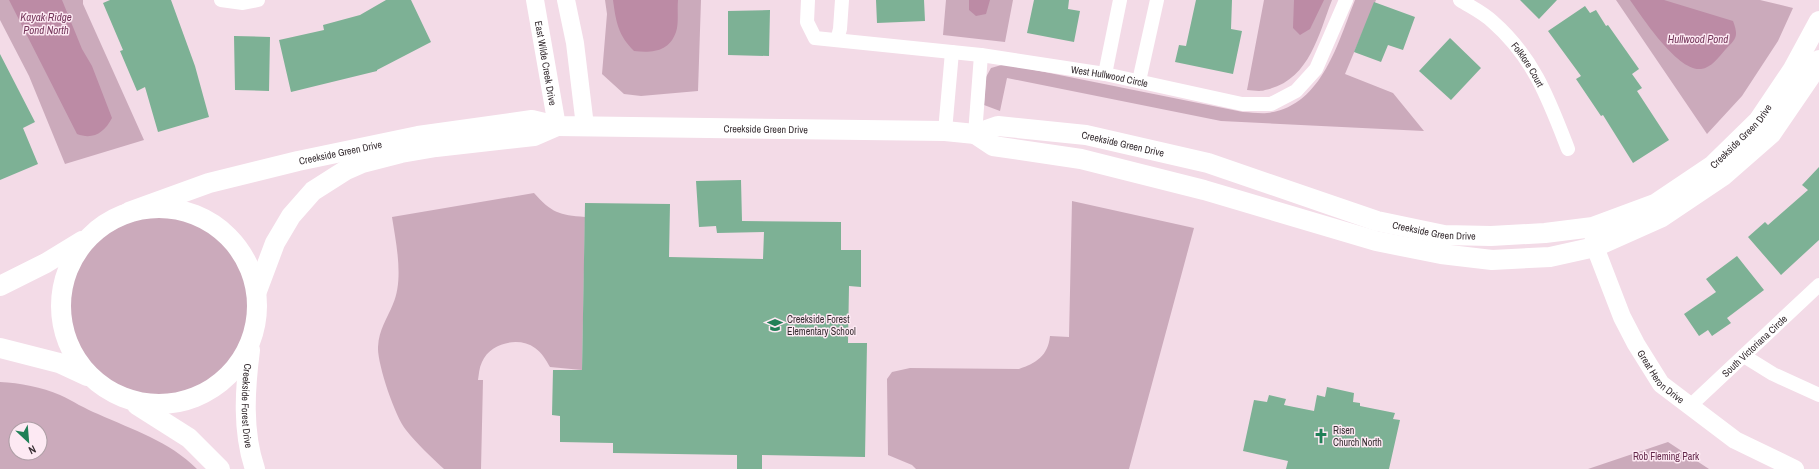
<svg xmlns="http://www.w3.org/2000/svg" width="1819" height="469" font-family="'Archivo Narrow',sans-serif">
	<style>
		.green { fill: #cbaabb; fill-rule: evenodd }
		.water { fill: #bc8ba5 }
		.building { fill: #7db195 }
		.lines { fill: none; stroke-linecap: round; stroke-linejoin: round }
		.minor { stroke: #fff; stroke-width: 14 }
		.tertiary { stroke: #fff; stroke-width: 18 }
		.secondary { stroke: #fff; stroke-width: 20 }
		.labels { text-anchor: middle; stroke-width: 3; stroke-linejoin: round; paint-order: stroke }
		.street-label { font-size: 10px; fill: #362d31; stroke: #fde9f3 }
		.poi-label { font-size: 10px; fill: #362d31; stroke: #fde9f3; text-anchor: start }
		.park-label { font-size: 10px; fill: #64284b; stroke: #fde9f3 }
		.water-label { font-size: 11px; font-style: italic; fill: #74365a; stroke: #fde9f3 }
	</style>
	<rect width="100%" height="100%" fill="#f3dbe7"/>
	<path class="green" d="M0 0H83V4L144 140 65 164 29 76 0 20Z
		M605 0H701L698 91 641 96 624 94 602 74 607 14Z
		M946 0H1013L1005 42 943 35Z
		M1264 0H1332C1318 36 1309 81 1265 90 1260 92 1252 90 1247 90Z
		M1355 0H1376L1345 74 1393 93 1424 131 1221 121 1007 78 1000 111 984 105 986 77 991 68 1005 64 1243 112C1251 112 1260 114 1267 113 1322 107 1338 42 1355 0Z
		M1616 0H1760L1793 8 1778 41 1742 96 1707 134Z
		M534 193C552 213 559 215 585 217L582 370 550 367C546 360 542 353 535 348 519 336 490 343 482 362 479 368 479 374 478 380H483L481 469H444C431 457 417 444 406 430 395 417 377 363 378 347 379 329 387 319 393 304 404 279 396 243 392 217Z
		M1072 201 1194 228 1129 469H916L912 465 888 455 887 379 892 372 910 368 1019 369C1036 363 1048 356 1050 336L1069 337Z
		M68 304a91 91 0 1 1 182 0a91 91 0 1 1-182 0Z
		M0 382C20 383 42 387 60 395 73 401 85 409 98 414 133 430 169 441 197 469H0ZM16 429H40V453H16Z
		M1668 442 1709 469H1588Z"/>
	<path class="water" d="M9 0H62L82 49 92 66 112 118C104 133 93 140 77 134Z
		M613 0H678C677 10 679 23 676 32 669 52 652 53 634 51 618 35 616 22 613 0Z
		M969 0H990L986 14 976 16 969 10Z
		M1294 0H1324L1310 29 1300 35 1293 28Z
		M1630 0H1664L1733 21C1739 37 1736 39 1725 50 1719 57 1711 68 1701 69 1678 72 1642 17 1630 0Z"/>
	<path class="building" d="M110 0H171L195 66 209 117 158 132 145 87 137 91 120 51 123 50 103 3Z
		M386 0H411L431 42 377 70V71L291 92 279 40 324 30 323 25 360 15Z
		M876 0H924L925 21 877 23Z
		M1034 0H1069L1068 9 1080 11 1074 42 1027 33Z
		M1196 0H1232L1231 29 1242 31 1233 74 1175 62 1179 45 1186 46Z
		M1520 0H1557L1539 19Z
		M1374 2 1415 17 1403 50 1388 45 1381 62 1354 52Z
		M1585 6 1590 13 1596 10 1606 26 1608 25 1639 69 1632 74 1642 88 1637 91 1669 140 1633 163 1603 115 1601 116 1576 79 1581 76 1548 31Z
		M770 10 769 56 728 55V11Z
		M234 36 270 37 269 91 235 90Z
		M1450 38 1481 68 1451 100 1419 71Z
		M0 54 35 122 23 128 38 164 0 180Z
		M1819 167V240L1781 275 1748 237 1765 222 1768 225 1808 190 1802 185Z
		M741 180 742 221 841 222V250H861V287L849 286 848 343H867L865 457 762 455V469H737V455L613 453V443L560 442V416L552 415 553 370H582L585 203 670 204 669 257 763 259 764 232 717 233 716 226 699 227 696 181Z
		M1737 256 1764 290 1727 318 1731 323 1712 336 1708 330 1699 336 1684 314 1716 292 1706 279Z
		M1327 387 1354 393 1353 402 1360 403V406L1395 413 1393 419 1400 420 1389 469H1286L1288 461 1243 451 1254 400 1267 402 1269 395 1286 399 1284 405 1314 411 1317 395 1325 397Z"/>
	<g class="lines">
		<g class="minor">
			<path d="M221 0 243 3 258 0"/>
			<path id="s1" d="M808 0 807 22 815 38 981 55 1105 74 1242 104H1271L1296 91 1316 69 1346 0"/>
			<path id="s2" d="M1460 0C1471 7 1484 13 1493 22 1534 58 1549 100 1568 149"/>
			<path d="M837 40 840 29 842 0"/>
			<path d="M1105 74 1120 0"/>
			<path d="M1139 81 1157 0"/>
			<path d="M945 131 952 52"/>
			<path d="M975 134 981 55"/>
			<path d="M1744 356 1773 374 1819 395"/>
			<path id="s3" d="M1690 406 1819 285"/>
		</g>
		<g class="tertiary">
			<path id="s4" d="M535 0 557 126"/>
			<path d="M566 0 575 43 585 126"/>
			<path id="s5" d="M1593 232 1595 247 1622 317 1636 344 1661 384 1735 440 1795 469"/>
		</g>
		<g class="secondary">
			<path d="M975 134 993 146 1081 159 1204 190 1376 241 1441 254 1492 260 1550 257 1595 247 1662 217 1723 176 1771 134 1810 77 1819 60"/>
			<circle cx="159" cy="306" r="98"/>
			<path id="s6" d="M129 212 209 183 298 161 418 136 532 120 557 126 945 131 975 134 998 126 1086 135 1208 163 1377 221 1444 235 1491 236 1545 233 1593 227 1655 204 1713 165 1758 121 1793 69 1819 21"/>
			<path d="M0 286 46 263 82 241"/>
			<path d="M257 291 275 243 291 216 313 191 346 170 362 163 401 153 436 147 534 136 557 126"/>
			<path d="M0 348 59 363 87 376"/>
			<path id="s7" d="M250 350C245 389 242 431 255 469"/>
			<path d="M137 405 189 438 220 469"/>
		</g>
	</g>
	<defs>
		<g id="school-bare" transform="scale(1.2)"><path d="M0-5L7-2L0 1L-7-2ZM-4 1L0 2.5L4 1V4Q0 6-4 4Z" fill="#208057" stroke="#fde9f3" stroke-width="2.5" paint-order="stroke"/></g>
		<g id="church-bare" transform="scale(1.2)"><path d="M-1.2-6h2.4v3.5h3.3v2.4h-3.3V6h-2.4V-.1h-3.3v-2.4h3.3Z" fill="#208057" stroke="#fde9f3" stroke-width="2.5" paint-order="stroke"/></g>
	</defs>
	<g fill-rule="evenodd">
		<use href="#school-bare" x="775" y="325"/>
		<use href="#church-bare" x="1321" y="436"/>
	</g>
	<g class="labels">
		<g class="street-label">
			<text dy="4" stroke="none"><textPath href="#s4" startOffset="64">East Wilde Creek Drive</textPath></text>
			<text dy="4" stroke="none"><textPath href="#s2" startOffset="95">Folklore Court</textPath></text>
			<text dy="4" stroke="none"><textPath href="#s1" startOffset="337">West Hullwood Circle</textPath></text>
			<text dy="4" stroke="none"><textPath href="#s6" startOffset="649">Creekside Green Drive</textPath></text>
			<text dy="4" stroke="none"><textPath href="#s6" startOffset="1669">Creekside Green Drive</textPath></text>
			<text dy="4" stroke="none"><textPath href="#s6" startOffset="1009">Creekside Green Drive</textPath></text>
			<text dy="4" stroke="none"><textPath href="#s6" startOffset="220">Creekside Green Drive</textPath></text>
			<text dy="4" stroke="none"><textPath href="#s6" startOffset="1333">Creekside Green Drive</textPath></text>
			<text dy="4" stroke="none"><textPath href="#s3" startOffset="88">South Victoriana Circle</textPath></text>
			<text dy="4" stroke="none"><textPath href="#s5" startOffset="162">Great Heron Drive</textPath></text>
			<text dy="4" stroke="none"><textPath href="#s7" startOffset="56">Creekside Forest Drive</textPath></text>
		</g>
		<g class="poi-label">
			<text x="787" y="323">Creekside Forest<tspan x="787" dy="12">Elementary School</tspan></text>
			<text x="1333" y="434">Risen<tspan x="1333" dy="12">Church North</tspan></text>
		</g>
		<g class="park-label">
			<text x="1666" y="460">Rob Fleming Park</text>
		</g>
		<g class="water-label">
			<text x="46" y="21">Kayak Ridge<tspan x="46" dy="13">Pond North</tspan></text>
			<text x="1698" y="43">Hullwood Pond</text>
		</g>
	</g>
	<g transform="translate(28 441) rotate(154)"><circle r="19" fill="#fde9f3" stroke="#ad9ea5"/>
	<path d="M0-3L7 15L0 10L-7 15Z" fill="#208057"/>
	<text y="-6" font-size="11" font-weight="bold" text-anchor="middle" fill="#362d31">N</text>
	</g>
</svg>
